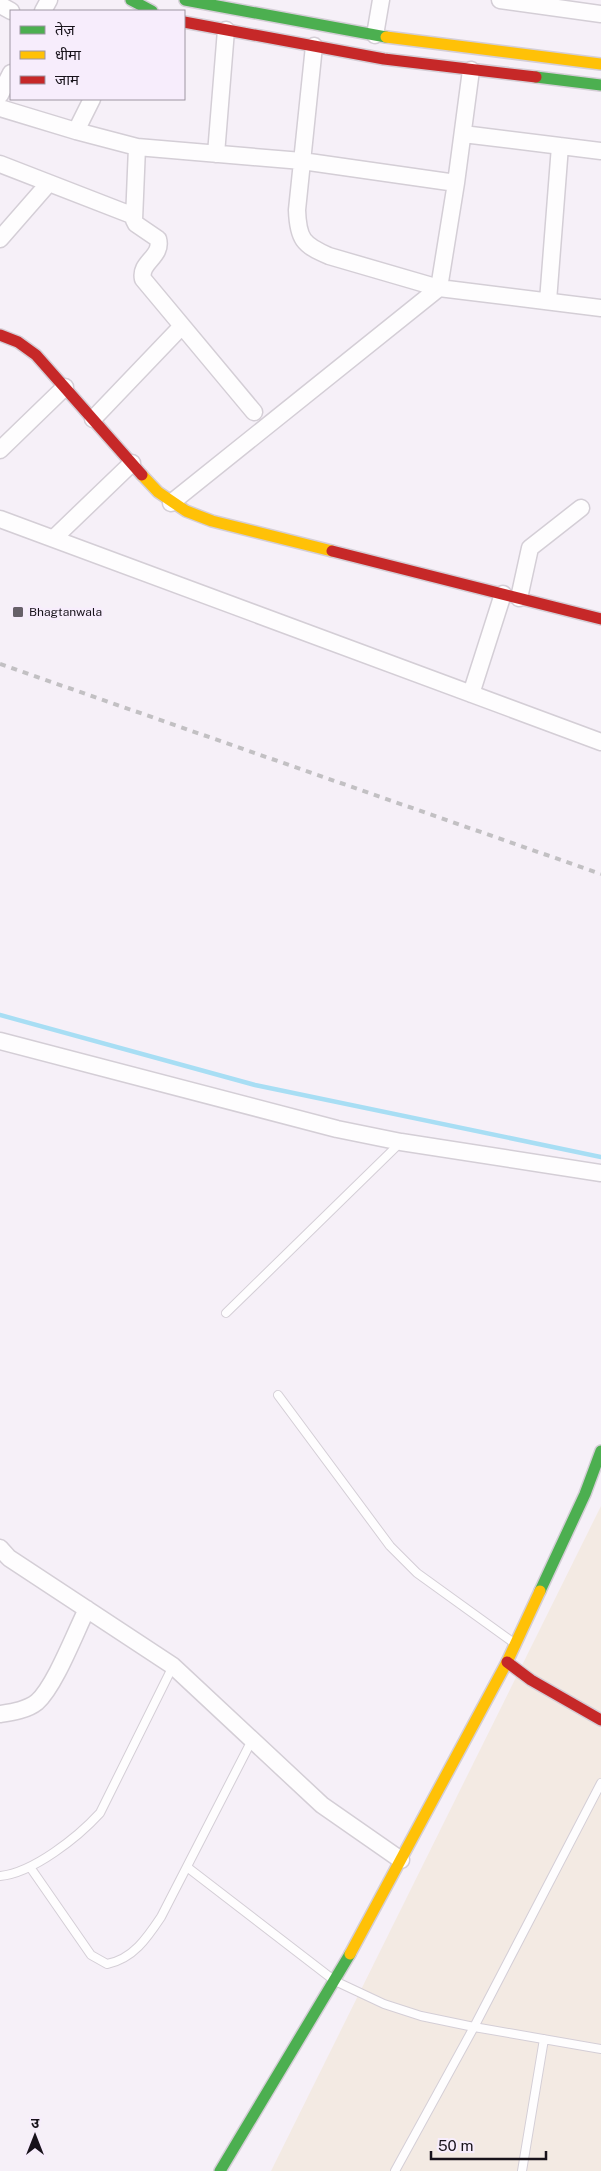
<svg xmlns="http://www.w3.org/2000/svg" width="601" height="2171" font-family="'Public Sans','Noto Sans Devanagari',sans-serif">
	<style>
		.commercial { fill: #f3eae3 }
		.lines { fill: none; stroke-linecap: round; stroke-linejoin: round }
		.stream { stroke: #a8def4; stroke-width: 4.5 }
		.lane-casing { stroke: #d4ced6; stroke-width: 10 }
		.street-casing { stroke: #d4ced6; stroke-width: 19 }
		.fast-casing { stroke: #d4ced6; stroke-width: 14 }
		.slow-casing { stroke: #d4ced6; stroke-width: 14 }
		.jam-casing { stroke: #d4ced6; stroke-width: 14 }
		.lane { stroke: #fefdfe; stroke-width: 8 }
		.street { stroke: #fefdfe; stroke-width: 16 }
		.fast { stroke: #4caf50; stroke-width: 11 }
		.slow { stroke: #ffc107; stroke-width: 11 }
		.jam { stroke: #c62828; stroke-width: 11 }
		.rail { stroke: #c2c0c3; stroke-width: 4; stroke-dasharray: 6 6; stroke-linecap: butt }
		.poi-dot { fill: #666068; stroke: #f7edfc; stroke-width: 2 }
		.labels { text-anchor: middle; stroke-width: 5; stroke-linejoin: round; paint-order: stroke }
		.poi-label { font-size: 12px; fill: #18131b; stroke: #f7edfc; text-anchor: start }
	</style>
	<rect width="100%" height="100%" fill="#f6f0f8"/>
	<path class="commercial" d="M601 1506V2171H271Z"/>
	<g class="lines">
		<path class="stream" d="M0 1015 255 1085 601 1157"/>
		<g class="lane-casing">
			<path id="lane" d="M226 1313 400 1143
				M278 1395 390 1546 417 1573 514 1643
				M30 1867 91 1955 107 1964C133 1959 147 1938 161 1917L252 1740
				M187 1867 335 1981 384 2004 421 2016 474 2027 601 2049
				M0 1876C33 1873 78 1837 100 1813L173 1666
				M395 2171 474 2027 601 1783
				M522 2171 544 2039"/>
		</g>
		<g class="street-casing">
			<path id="street" d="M500 0 601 14
				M0 5 11 11
				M43 11 49 0
				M375 35 381 0
				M314 46 297 210C298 239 303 245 329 256L439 288 456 183 471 70
				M0 95 11 73
				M0 108 76 131 137 147 302 161 456 183
				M76 131 92 99
				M463 134 601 151
				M137 147 134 220 136 224 158 239C163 257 139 262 143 279L254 412
				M216 154 226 30
				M0 164 134 216
				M0 239 48 184
				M548 301 560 146
				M93 419 181 327
				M0 450 65 387
				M171 503 439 288 601 308
				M0 519 601 742
				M54 538 132 463
				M519 598 530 548 581 508
				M471 694 503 594
				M0 1041 337 1129 401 1142 601 1173
				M0 1548 9 1558 173 1666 322 1805 401 1860
				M0 1714C13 1712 27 1710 37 1702 55 1686 75 1633 87 1609"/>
		</g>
		<g class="fast-casing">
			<path id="fast" d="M131 0 152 11
				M185 0 386 37
				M536 77 601 85
				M540 1591 585 1494 601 1451
				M220 2171 350 1954"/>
		</g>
		<g class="slow-casing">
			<path id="slow" d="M386 37 601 64
				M142 475 158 492 186 511 212 521 332 551
				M350 1954 507 1662 540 1591"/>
		</g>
		<g class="jam-casing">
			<path id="jam" d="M184 22 384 59 536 77
				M0 335 18 342 36 355 142 475
				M332 551 601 619
				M507 1662 531 1680 601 1720"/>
		</g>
		<use href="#lane" class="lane"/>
		<use href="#street" class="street"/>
		<use href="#fast" class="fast"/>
		<use href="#slow" class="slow"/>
		<use href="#jam" class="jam"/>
		<path class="rail" d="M0 664 601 874"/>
	</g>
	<rect class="poi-dot" x="12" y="606" width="12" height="12" rx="2.5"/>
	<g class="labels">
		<g class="poi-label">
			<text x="29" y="616">Bhagtanwala</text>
		</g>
	</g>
	<rect x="10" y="10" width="175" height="90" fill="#f7edfc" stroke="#9e96a2"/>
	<rect x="20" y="26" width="25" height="8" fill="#4caf50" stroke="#9e96a2"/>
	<text x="55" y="35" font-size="15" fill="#18131b">तेज़</text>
	<rect x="20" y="51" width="25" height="8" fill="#ffc107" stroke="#9e96a2"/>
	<text x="55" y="60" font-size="15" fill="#18131b">धीमा</text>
	<rect x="20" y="76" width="25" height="8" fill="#c62828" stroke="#9e96a2"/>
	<text x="55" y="85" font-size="15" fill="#18131b">जाम</text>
	<g transform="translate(35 2136)" stroke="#f7edfc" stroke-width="4" paint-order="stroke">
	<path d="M0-4L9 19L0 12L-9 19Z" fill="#18131b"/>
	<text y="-8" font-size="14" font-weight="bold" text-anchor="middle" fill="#18131b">उ</text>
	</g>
	<path d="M431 2151v8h115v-8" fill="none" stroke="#18131b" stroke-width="2.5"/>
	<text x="438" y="2151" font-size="15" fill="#18131b" stroke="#f7edfc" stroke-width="4" paint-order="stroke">50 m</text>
</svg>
